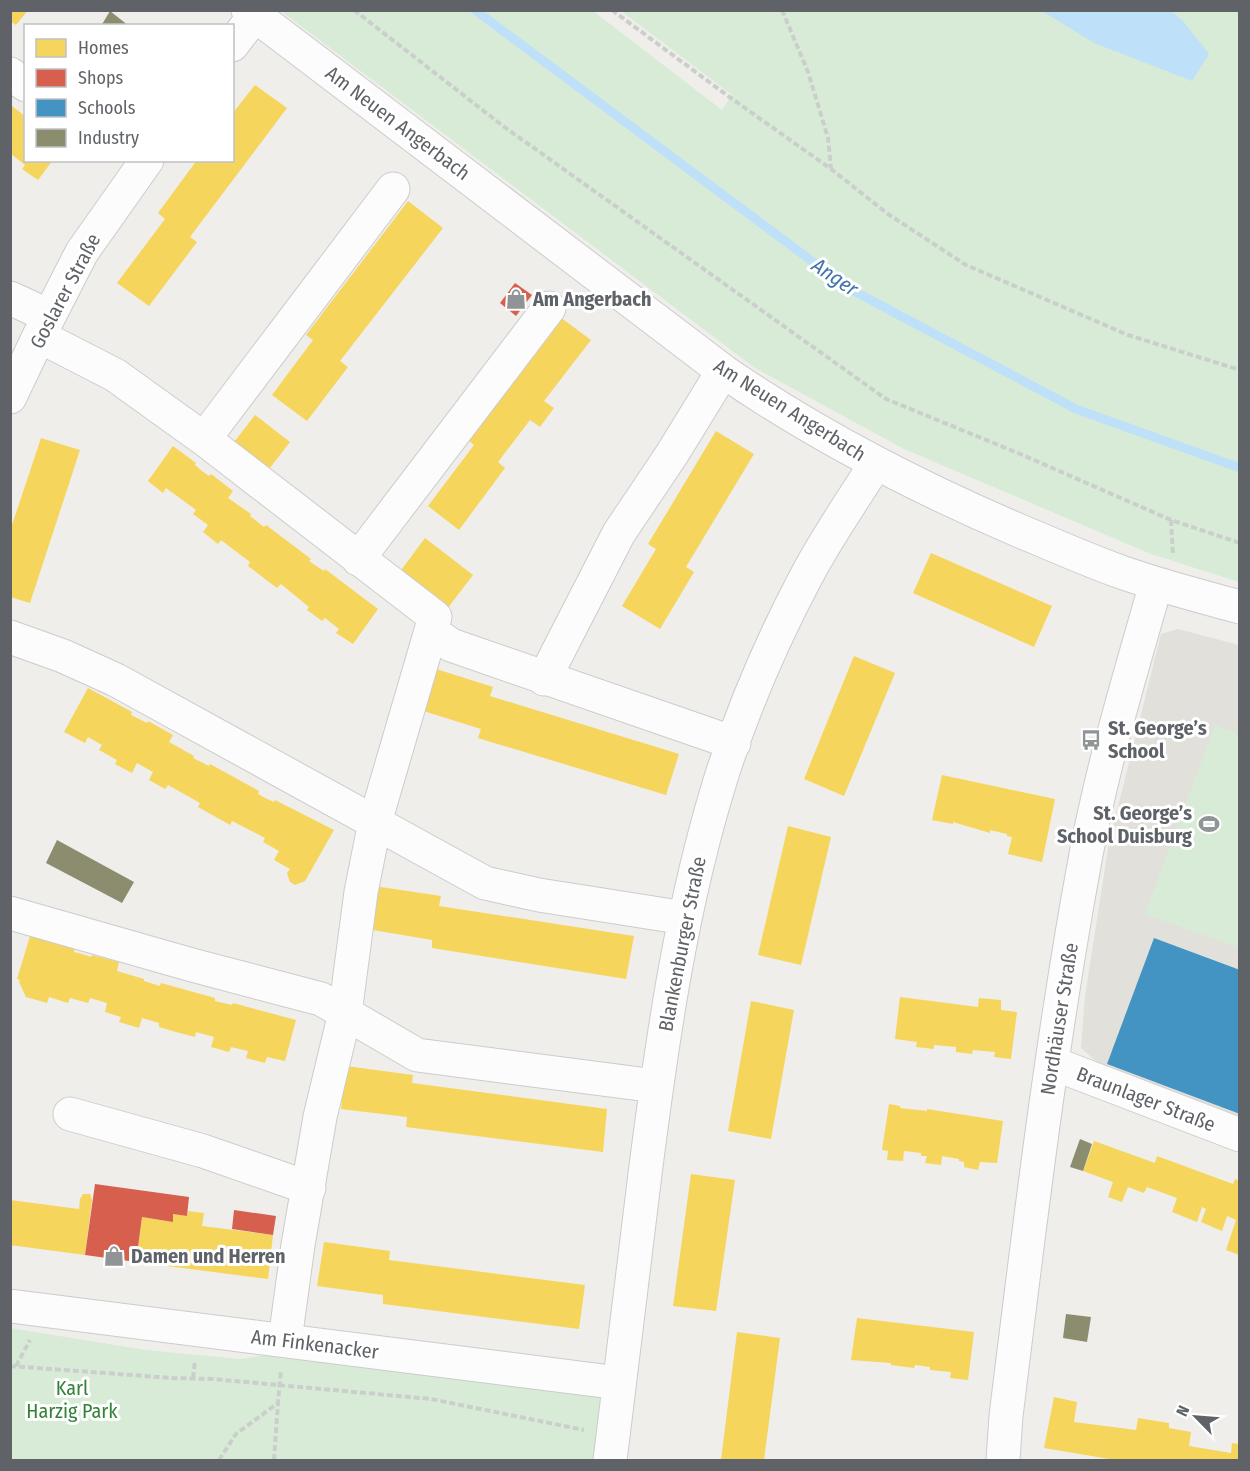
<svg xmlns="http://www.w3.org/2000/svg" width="1250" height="1471" font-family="'Fira Sans Condensed',sans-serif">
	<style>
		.education { fill: #e2e0da }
		.green { fill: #d8ebd6 }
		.water { fill: #bfe0f9 }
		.homes { fill: #f6d55c }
		.shops { fill: #d6604d }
		.schools { fill: #4393c3 }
		.industry { fill: #8c8c6e }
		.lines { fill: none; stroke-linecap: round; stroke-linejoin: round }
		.stream { stroke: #bfe0f9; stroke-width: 9 }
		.minor-casing { stroke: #cbcccc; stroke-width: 35 }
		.path { stroke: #cacfcc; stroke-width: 4; stroke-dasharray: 6 3; stroke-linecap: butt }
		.minor { stroke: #fdfcfc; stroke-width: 33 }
		.labels { text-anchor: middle; stroke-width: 6; stroke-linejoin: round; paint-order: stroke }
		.street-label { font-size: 20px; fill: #5f6368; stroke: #fff }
		.poi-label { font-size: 20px; font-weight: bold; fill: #5f6368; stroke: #fff; text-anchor: start }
		.park-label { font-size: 20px; fill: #348238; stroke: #fff }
		.water-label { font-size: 21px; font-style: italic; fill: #4174aa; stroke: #fff }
	</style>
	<rect width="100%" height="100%" fill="#efeeea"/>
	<path class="education" d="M1178 629 1239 645V1118L1103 1067 1081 1048 1085 996 1109 843 1161 634Z"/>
	<path class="green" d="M281 11H593L722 110 732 95 621 11H1239V582L1151 554 904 449 755 368Z
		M1215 725 1239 734V948L1145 914Z
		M10 1328 146 1350 240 1359 287 1352 606 1388 598 1460H11Z"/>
	<path class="water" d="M1042 11H1171L1183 21 1209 54 1192 81 1094 43Z"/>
	<path class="homes" d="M10 10H28L16 25 10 21Z
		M255 85 287 108 190 237 197 242 149 306 117 283 165 219 158 213 197 160H232V114Z
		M12 106 26 117V160H53L38 180 22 169 25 165 10 153Z
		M408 201 443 228 340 361 348 367 307 421 272 395 313 340 306 335Z
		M560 317 591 340 544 401 554 408 540 427 530 420 498 462 505 468 459 530 428 506 474 445 467 439Z
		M255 415 290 442 266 473 231 446Z
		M716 431 754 454 686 567 694 572 660 629 622 606 656 549 648 544Z
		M41 438 80 450 30 603 10 597V531Z
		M173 446 196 463 195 465 202 471 209 476 211 474 233 491 228 498 251 514 250 516 264 527 266 525 311 559 309 561 324 571 325 569 378 609 353 644 336 633 339 629 325 618 322 621 307 610 309 607 281 584 277 588 248 566 250 562 221 540 218 544 203 532 208 525 193 514 196 510 166 488 163 493 148 481Z
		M425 538 473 575 447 609 399 573Z
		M931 553 1052 606 1034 647 913 593Z
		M854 656 895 673 844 796 804 779Z
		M430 667 493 687 490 696 679 754 666 795 478 738 481 729 417 709Z
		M88 688 132 712 131 715 147 723 148 721 173 735 169 742 194 756 193 758 209 766 210 764 259 791 258 794 265 798 274 802 275 800 334 830 305 881 295 885 290 882 287 873 290 869 274 860 279 851 263 842 265 838 232 821 230 825 198 807 200 803 168 785 165 789 149 780 153 772 137 763 132 773 115 764 117 760 99 750 102 745 88 737 85 743 64 732Z
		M942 775 1055 799 1042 862 1008 854 1012 837 1007 836V834L990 830V833L953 822V824L932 820Z
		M788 826 831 837 801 965 758 955Z
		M374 886 441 896 439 906 634 936 626 979 432 948V940L367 929Z
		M30 936 75 948 74 952 82 954 91 957 92 955 119 962 117 971 144 979V981L160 986 161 983 215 998V1001L232 1005 233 1003 296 1020 285 1061 267 1057 265 1063 246 1058 248 1051 231 1047 229 1052 211 1047 214 1037 196 1032 195 1037 176 1032 159 1027V1023L142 1018 139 1028 119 1022 121 1017 105 1012 107 1003 90 998 88 1003 70 998 68 1003 49 997 47 1003 26 997 19 982 20 980 17 979Z
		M900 997 978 1007 979 998 1001 1000V1010L1017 1012 1011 1059 994 1057 995 1052 973 1050 972 1054 956 1052V1047L934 1045V1049L916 1047 917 1042 895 1039Z
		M751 1001 794 1010 771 1139 728 1131Z
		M346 1066 413 1075 412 1083 607 1109 603 1152 406 1127 407 1117 341 1109Z
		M889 1104 900 1106V1108L927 1111V1109L1003 1121 997 1163 980 1162 978 1170 964 1167V1162L959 1161V1159L942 1156 941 1165 925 1163 927 1156H921V1153L904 1151 903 1161 887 1160 888 1151 882 1150Z
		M1094 1141 1155 1163 1157 1156 1233 1184 1235 1179 1239 1181V1255L1226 1250 1236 1220 1227 1216 1222 1231 1201 1222 1206 1209 1202 1207 1197 1222 1172 1212 1177 1198 1147 1187 1144 1193 1128 1187 1122 1202 1108 1197 1113 1182 1083 1171Z
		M691 1174 735 1180 716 1311 673 1306Z
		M83 1194H90L92 1200 85 1255 10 1245V1200L79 1209 80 1199Z
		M188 1211 204 1213 202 1226 273 1235 268 1279 136 1262 142 1217 173 1222V1214L187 1216Z
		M324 1242 390 1251 389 1260 585 1285 579 1329 383 1304V1295L317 1286Z
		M857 1318 974 1332 968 1380 950 1378 951 1372 930 1370V1367L915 1365 914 1368 891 1365V1363L851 1360Z
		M737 1332 780 1338 764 1460H721Z
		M1054 1397 1077 1402 1074 1422 1136 1430 1138 1418 1169 1423V1428L1191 1432 1189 1446 1231 1453 1232 1443 1239 1444V1460H1115L1044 1448Z"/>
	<path class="shops" d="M515 283 532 295 516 316 500 303Z
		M95 1184 189 1197 187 1216 173 1214V1222L142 1217 136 1262 85 1255Z
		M234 1210 276 1216 273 1235 232 1229Z"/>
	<path class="schools" d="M1154 938 1240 970V1114L1107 1064Z"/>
	<path class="industry" d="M110 11 129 26H101Z
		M57 840 134 882 122 903 46 863Z
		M1080 1139 1092 1144 1083 1171 1070 1167Z
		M1066 1314 1091 1317 1087 1342 1063 1338Z"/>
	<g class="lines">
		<path class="stream" d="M475 10 848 288 1076 409 1240 468"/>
		<g class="minor-casing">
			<path id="minor" d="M248 10 723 371C816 435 917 487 1020 531 1054 545 1087 560 1121 572 1160 586 1200 596 1240 607
				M232 45 255 15
				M10 74 26 85
				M10 298 49 316
				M39 336 115 375 204 439 435 617 375 822 361 892 345 1013 320 1117 298 1245 285 1340
				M10 397 39 336 82 252 147 160
				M204 439 393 189
				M358 559 549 308
				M431 631 451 645 734 743
				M10 637 63 656 116 680 485 883 539 895 685 918
				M544 679 619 533 672 454 723 371
				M10 913 192 965 321 999 417 1055 656 1086
				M1052 1063 1240 1135
				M70 1114 203 1151 309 1188
				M10 1306 619 1383
				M610 1460C622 1365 633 1270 645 1174 662 1041 681 906 721 778 743 708 773 639 807 575 827 537 853 500 876 463
				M1003 1460 1006 1416C1029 1230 1051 1044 1085 860 1102 767 1130 675 1156 584"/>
		</g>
		<path class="path" d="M354 10 503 126 886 399 1018 453 1171 520 1240 543
			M612 10 728 96 831 169 888 214 966 265 1128 335 1240 370
			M782 10 808 72 828 138 831 168
			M1171 520 1173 556
			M10 1366 172 1378 213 1379 431 1399 584 1430
			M16 1366 30 1340
			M193 1378 195 1361
			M219 1460 236 1434 278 1403 281 1370
			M274 1460 278 1403"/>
		<use href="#minor" class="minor"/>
	</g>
	<defs>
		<g id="shop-bare" transform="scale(1.62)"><path d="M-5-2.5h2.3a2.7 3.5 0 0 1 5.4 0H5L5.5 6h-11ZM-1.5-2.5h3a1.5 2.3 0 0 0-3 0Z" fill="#919496" stroke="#fff" stroke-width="2.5" paint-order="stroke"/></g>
		<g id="bus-bare" transform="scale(1.62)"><path d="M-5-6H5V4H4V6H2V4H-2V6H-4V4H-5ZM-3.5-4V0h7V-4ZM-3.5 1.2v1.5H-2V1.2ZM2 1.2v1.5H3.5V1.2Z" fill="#919496" stroke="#fff" stroke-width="2.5" paint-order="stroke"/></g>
		<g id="stadium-bare" transform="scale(1.62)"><path d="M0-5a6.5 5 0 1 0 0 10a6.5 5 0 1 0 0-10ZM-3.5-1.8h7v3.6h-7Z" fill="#919496" stroke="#fff" stroke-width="2.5" paint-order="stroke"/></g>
	</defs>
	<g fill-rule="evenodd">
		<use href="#shop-bare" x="516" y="299"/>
		<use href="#bus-bare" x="1091" y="740"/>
		<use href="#stadium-bare" x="1209" y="824"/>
		<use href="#shop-bare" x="114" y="1256"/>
	</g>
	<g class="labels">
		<g class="street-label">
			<text transform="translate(398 123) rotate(37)" y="7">Am Neuen Angerbach</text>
			<text transform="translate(65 291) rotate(-62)" y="7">Goslarer Straße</text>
			<text transform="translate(790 410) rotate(32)" y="7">Am Neuen Angerbach</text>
			<text transform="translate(682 944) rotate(-79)" y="7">Blankenburger Straße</text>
			<text transform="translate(1059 1019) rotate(-81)" y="7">Nordhäuser Straße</text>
			<text transform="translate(1146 1099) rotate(21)" y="7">Braunlager Straße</text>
			<text transform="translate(315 1344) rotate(7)" y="7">Am Finkenacker</text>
		</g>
		<g class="poi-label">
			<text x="533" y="306">Am Angerbach</text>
			<text x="1108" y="735">St. George’s<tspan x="1108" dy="23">School</tspan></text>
			<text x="1192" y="820" text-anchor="end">St. George’s<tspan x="1192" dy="23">School Duisburg</tspan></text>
			<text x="131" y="1263">Damen und Herren</text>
		</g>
		<g class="park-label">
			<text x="72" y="1395">Karl<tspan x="72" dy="23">Harzig Park</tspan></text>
		</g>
		<g class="water-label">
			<text transform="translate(835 277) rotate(34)" y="7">Anger</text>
		</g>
	</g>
	<rect width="1250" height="1471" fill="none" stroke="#5f6368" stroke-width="24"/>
	<rect x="24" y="24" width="210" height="138" fill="#ffffff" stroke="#bfc1c3" stroke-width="1.5"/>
	<rect x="36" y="39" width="30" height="18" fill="#f6d55c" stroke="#bfc1c3" stroke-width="1.5"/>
	<text x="78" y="54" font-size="18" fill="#5f6368">Homes</text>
	<rect x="36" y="69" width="30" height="18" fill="#d6604d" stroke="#bfc1c3" stroke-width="1.5"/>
	<text x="78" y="84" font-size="18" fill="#5f6368">Shops</text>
	<rect x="36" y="99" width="30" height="18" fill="#4393c3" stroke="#bfc1c3" stroke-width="1.5"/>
	<text x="78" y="114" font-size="18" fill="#5f6368">Schools</text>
	<rect x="36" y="129" width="30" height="18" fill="#8c8c6e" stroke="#bfc1c3" stroke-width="1.5"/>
	<text x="78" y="144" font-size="18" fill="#5f6368">Industry</text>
	<g transform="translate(1196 1417) rotate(295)" stroke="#ffffff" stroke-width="4.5" paint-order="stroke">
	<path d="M0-4.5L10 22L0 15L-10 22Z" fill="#5f6368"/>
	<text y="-9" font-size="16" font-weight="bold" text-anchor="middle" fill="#5f6368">N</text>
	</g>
</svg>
